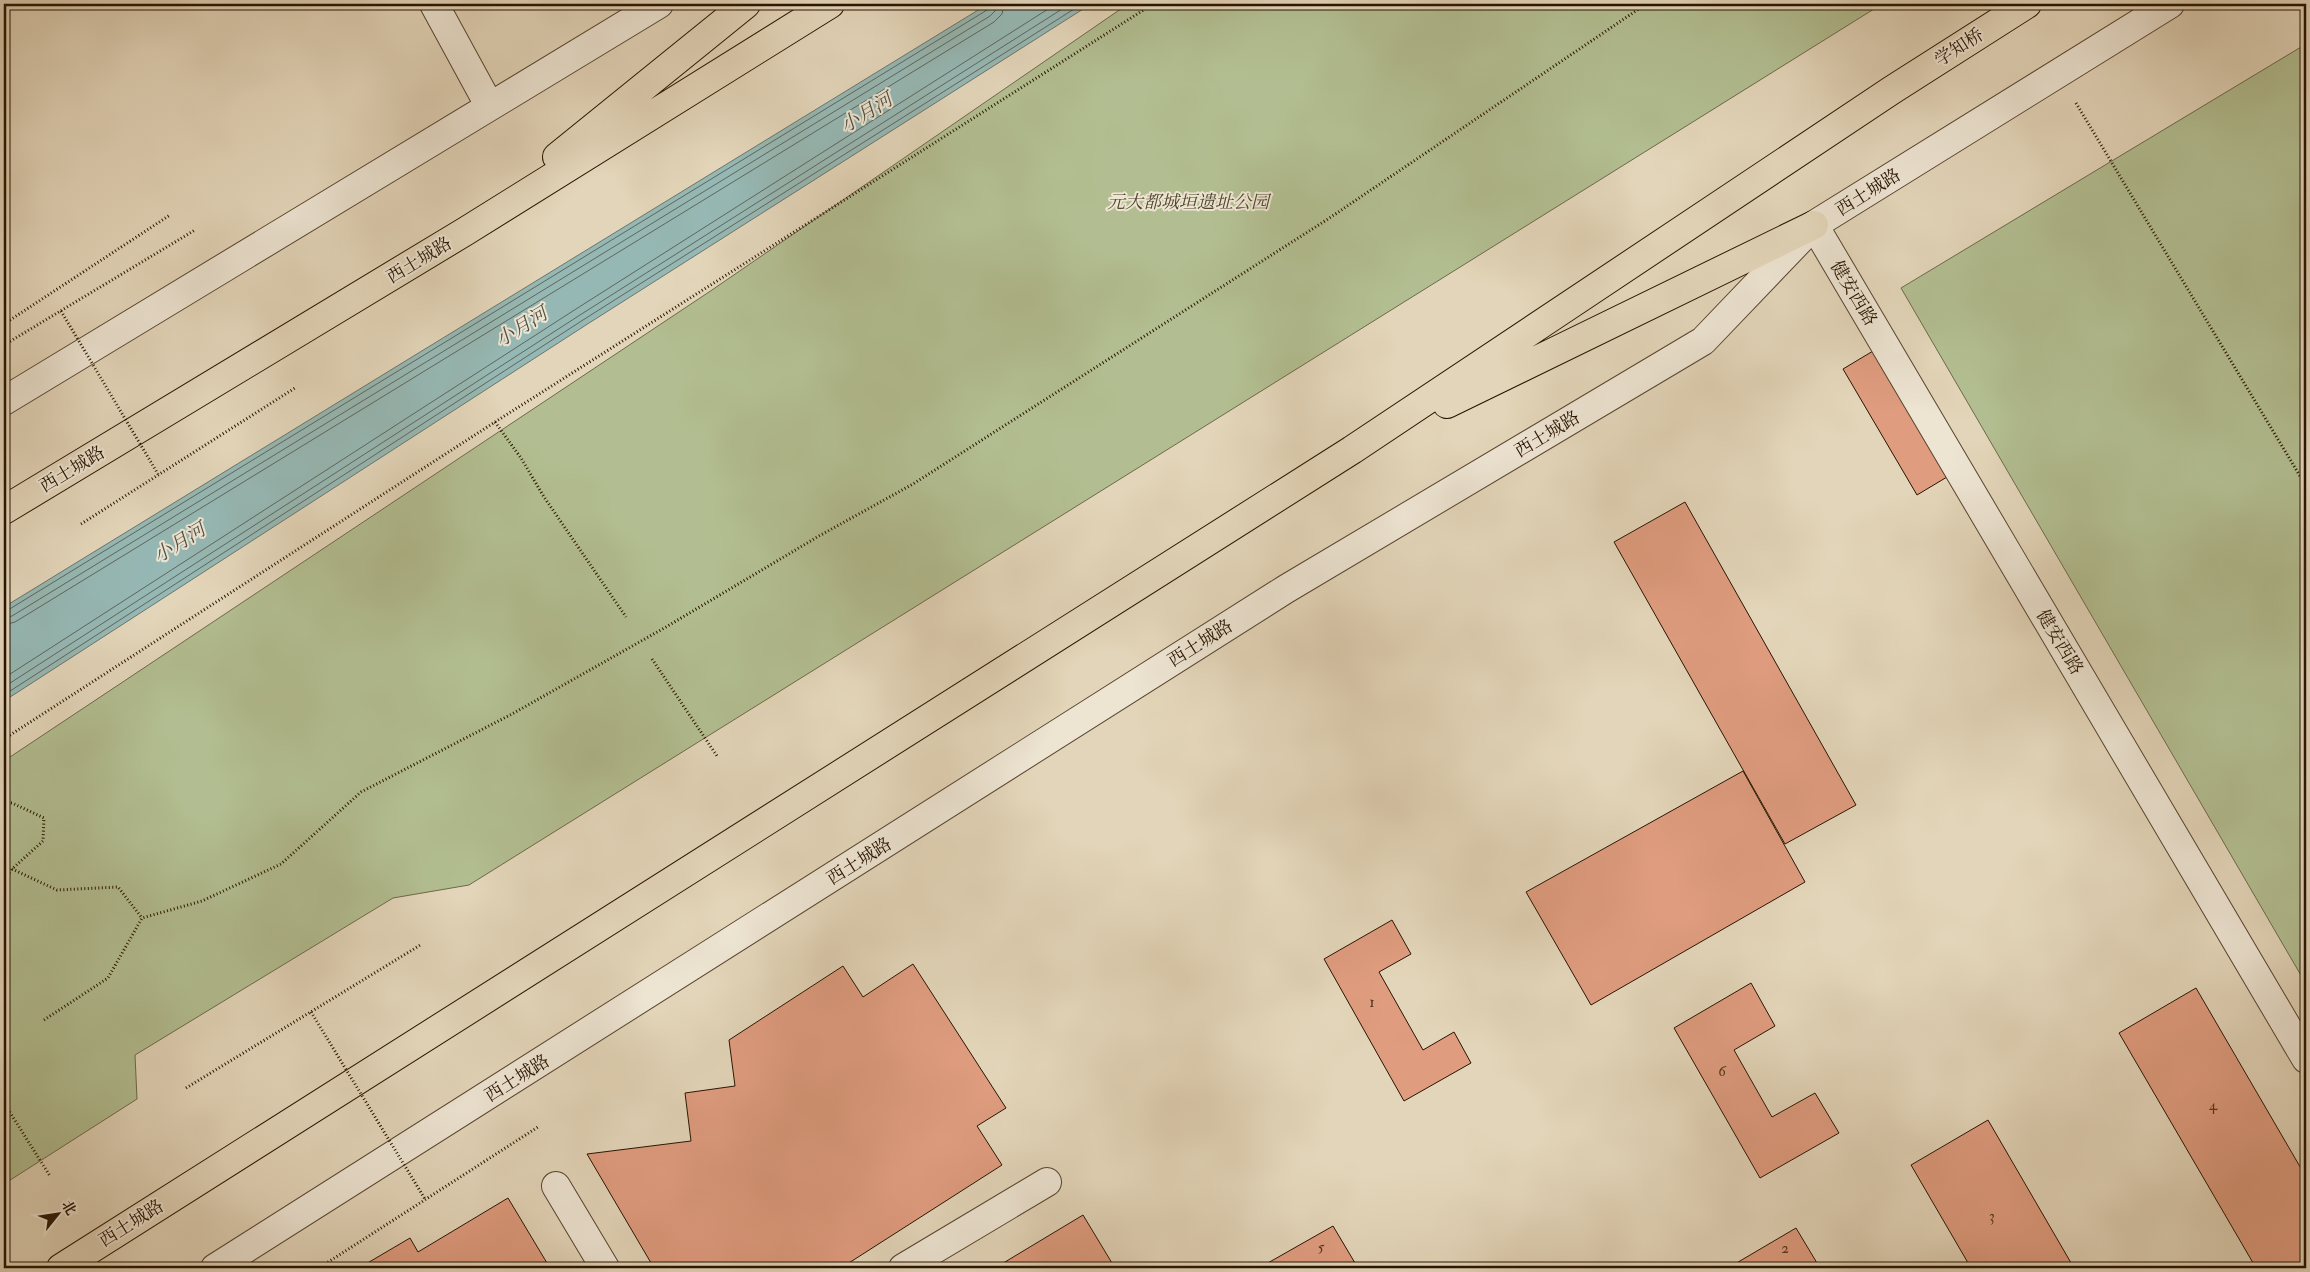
<svg xmlns="http://www.w3.org/2000/svg" width="2310" height="1272" font-family="'IM FELL Double Pica','Noto Serif SC',serif">
	<style>
		.green { fill: #b2be91; stroke: #6d6949 }
		.water { fill: #96b8b4; stroke: #6a766c }
		.lines { fill: none; stroke-linecap: round; stroke-linejoin: round }
		.shore { stroke: #5f665a; stroke-width: 1 }
		.building { fill: #df9c7f; stroke: #281401 }
		.minor-casing { stroke: #57442f; stroke-width: 30 }
		.highway-casing { stroke: #281401; stroke-width: 30 }
		.path { stroke: #281401; stroke-width: 3; stroke-dasharray: 1 2.5; stroke-linecap: butt }
		.minor { stroke: #ede4d2; stroke-width: 28 }
		.highway { stroke: #e3d5b9; stroke-width: 28 }
		.path-bridge { stroke: #281401; stroke-width: 3; stroke-dasharray: 1 2.5; stroke-linecap: butt }
		.labels { text-anchor: middle; stroke-width: 4; stroke-linejoin: round; paint-order: stroke }
		.number-label { font-size: 15px; fill: #563620 }
		.street-label { font-size: 18px; fill: #281401; stroke: #ede4d2 }
		.park-label { font-size: 18px; font-style: italic; fill: #51472c; stroke: #ede4d2 }
		.water-label { font-size: 19px; font-style: italic; fill: #4e4d40; stroke: #ede4d2 }
	</style>
	<rect width="100%" height="100%" fill="#e3d5b9"/>
	<filter id="stains"><feTurbulence type="fractalNoise" baseFrequency=".004" numOctaves="4"/><feColorMatrix values="0 0 0 0 .2 0 0 0 0 .09 0 0 0 0 .02 0 0 0 .5 -.17"/></filter>
	<radialGradient id="worn" r=".72"><stop offset=".6" stop-color="#630" stop-opacity="0"/><stop offset="1" stop-color="#630" stop-opacity=".3"/></radialGradient>
	<path class="green" d="M1128 4H1882L469 885 393 898 135 1055 137 1099 4 1184V761L712 290Z
		M2306 44V984L1901 288Z"/>
	<path class="water" d="M988 4H1091L586 325 4 701V607Z"/>
	<g class="lines">
		<path class="shore" d="M4 611 8 610 987 10 990 4
			M4 618 12 616 990 16 995 11 996 4
			M4 625 15 622 994 22 1002 14 1004 4
			M4 678 576 309 1056 4
			M4 687 580 315 1070 4
			M4 695 583 320 1082 4"/>
	</g>
	<path class="building" d="M1873 351 1947 477 1917 495 1843 369Z
		M1685 502 1856 805 1785 844 1614 542Z
		M1743 771 1805 882 1591 1005 1526 892Z
		M1392 920 1411 954 1379 972 1423 1050 1454 1032 1471 1063 1404 1101 1324 959Z
		M913 964 1006 1108 977 1126 1002 1165 841 1268H654L587 1154 691 1141 685 1093 735 1086 729 1040 843 966 863 997Z
		M1751 983 1775 1026 1734 1050 1772 1117 1815 1093 1839 1133 1760 1178 1674 1028Z
		M2196 988 2306 1177V1268H2256L2119 1033Z
		M1988 1120 2074 1268H1971L1911 1165Z
		M508 1198 550 1268H359L410 1238 418 1252Z
		M1083 1215 1115 1268H995Z
		M1333 1226 1358 1268H1259Z
		M1796 1228 1820 1268H1728Z"/>
	<g class="lines">
		<g class="minor-casing">
			<path id="minor" d="M434 4 489 105
				M1814 225 2306 1059
				M4 401 659 4
				M556 1186 605 1268
				M215 1268 1286 589 1703 341 1814 225 2170 4
				M903 1268 1047 1182"/>
		</g>
		<g class="highway-casing">
			<path id="highway" d="M557 157 746 4
				M1447 404 1814 225
				M4 510 466 231 830 4
				M61 1268 1352 450 1892 90 2027 4"/>
		</g>
		<path class="path" d="M2076 103 2306 486
			M4 324 170 215
			M4 345 195 230
			M495 422 521 458 544 497 626 617
			M81 524 295 388
			M652 659 717 756
			M4 739 495 422 1153 4
			M4 802 12 803 44 818 43 841 12 869 4 881
			M12 869 57 890 118 887 142 918
			M44 1020 108 978 142 918 202 901 281 864 361 792 512 714 666 627 819 536 913 484 1328 219 1646 4
			M186 1088 422 944
			M4 1103 50 1176
			M319 1268 538 1127"/>
		<use href="#minor" class="minor"/>
		<use href="#highway" class="highway"/>
		<path class="path-bridge" d="M61 311 158 474
			M311 1012 425 1199"/>
	</g>
	<g class="labels">
		<g class="number-label">
			<text x="1372" y="1007">1</text>
			<text x="1722" y="1076">6</text>
			<text x="2213" y="1110">4</text>
			<text x="1992" y="1221">3</text>
			<text x="1321" y="1252">5</text>
			<text x="1785" y="1253">2</text>
		</g>
		<g class="street-label">
			<text transform="translate(1959 47) rotate(-33)" y="6">学知桥</text>
			<text transform="translate(1868 192) rotate(-32)" y="6">西土城路</text>
			<text transform="translate(419 260) rotate(-31)" y="6">西土城路</text>
			<text transform="translate(1854 293) rotate(59)" y="6">健安西路</text>
			<text transform="translate(1547 434) rotate(-31)" y="6">西土城路</text>
			<text transform="translate(72 469) rotate(-31)" y="6">西土城路</text>
			<text transform="translate(2060 642) rotate(59)" y="6">健安西路</text>
			<text transform="translate(1200 643) rotate(-32)" y="6">西土城路</text>
			<text transform="translate(859 861) rotate(-32)" y="6">西土城路</text>
			<text transform="translate(517 1078) rotate(-32)" y="6">西土城路</text>
			<text transform="translate(131 1223) rotate(-32)" y="6">西土城路</text>
		</g>
		<g class="park-label">
			<text x="1188" y="208">元大都城垣遗址公园</text>
		</g>
		<g class="water-label">
			<text transform="translate(866 112) rotate(-32)" y="7">小月河</text>
			<text transform="translate(521 326) rotate(-32)" y="7">小月河</text>
			<text transform="translate(179 542) rotate(-32)" y="7">小月河</text>
		</g>
	</g>
	<rect width="2310" height="1272" fill="none" stroke="#e3d5b9" stroke-width="20"/>
	<rect x="5" y="5" width="2300" height="1262" fill="none" stroke="#281401" stroke-width="2.5"/>
	<rect x="10" y="10" width="2290" height="1252" fill="none" stroke="#281401"/>
	<g transform="translate(58 1214) rotate(60)" stroke="#ede4d2" stroke-width="4" paint-order="stroke">
	<path d="M0-4L9 19L0 12L-9 19Z" fill="#281401"/>
	<text y="-8" font-size="14" font-weight="bold" text-anchor="middle" fill="#281401">北</text>
	</g>
	<rect width="100%" height="100%" filter="url(#stains)"/>
	<rect width="100%" height="100%" fill="url(#worn)"/>
</svg>
